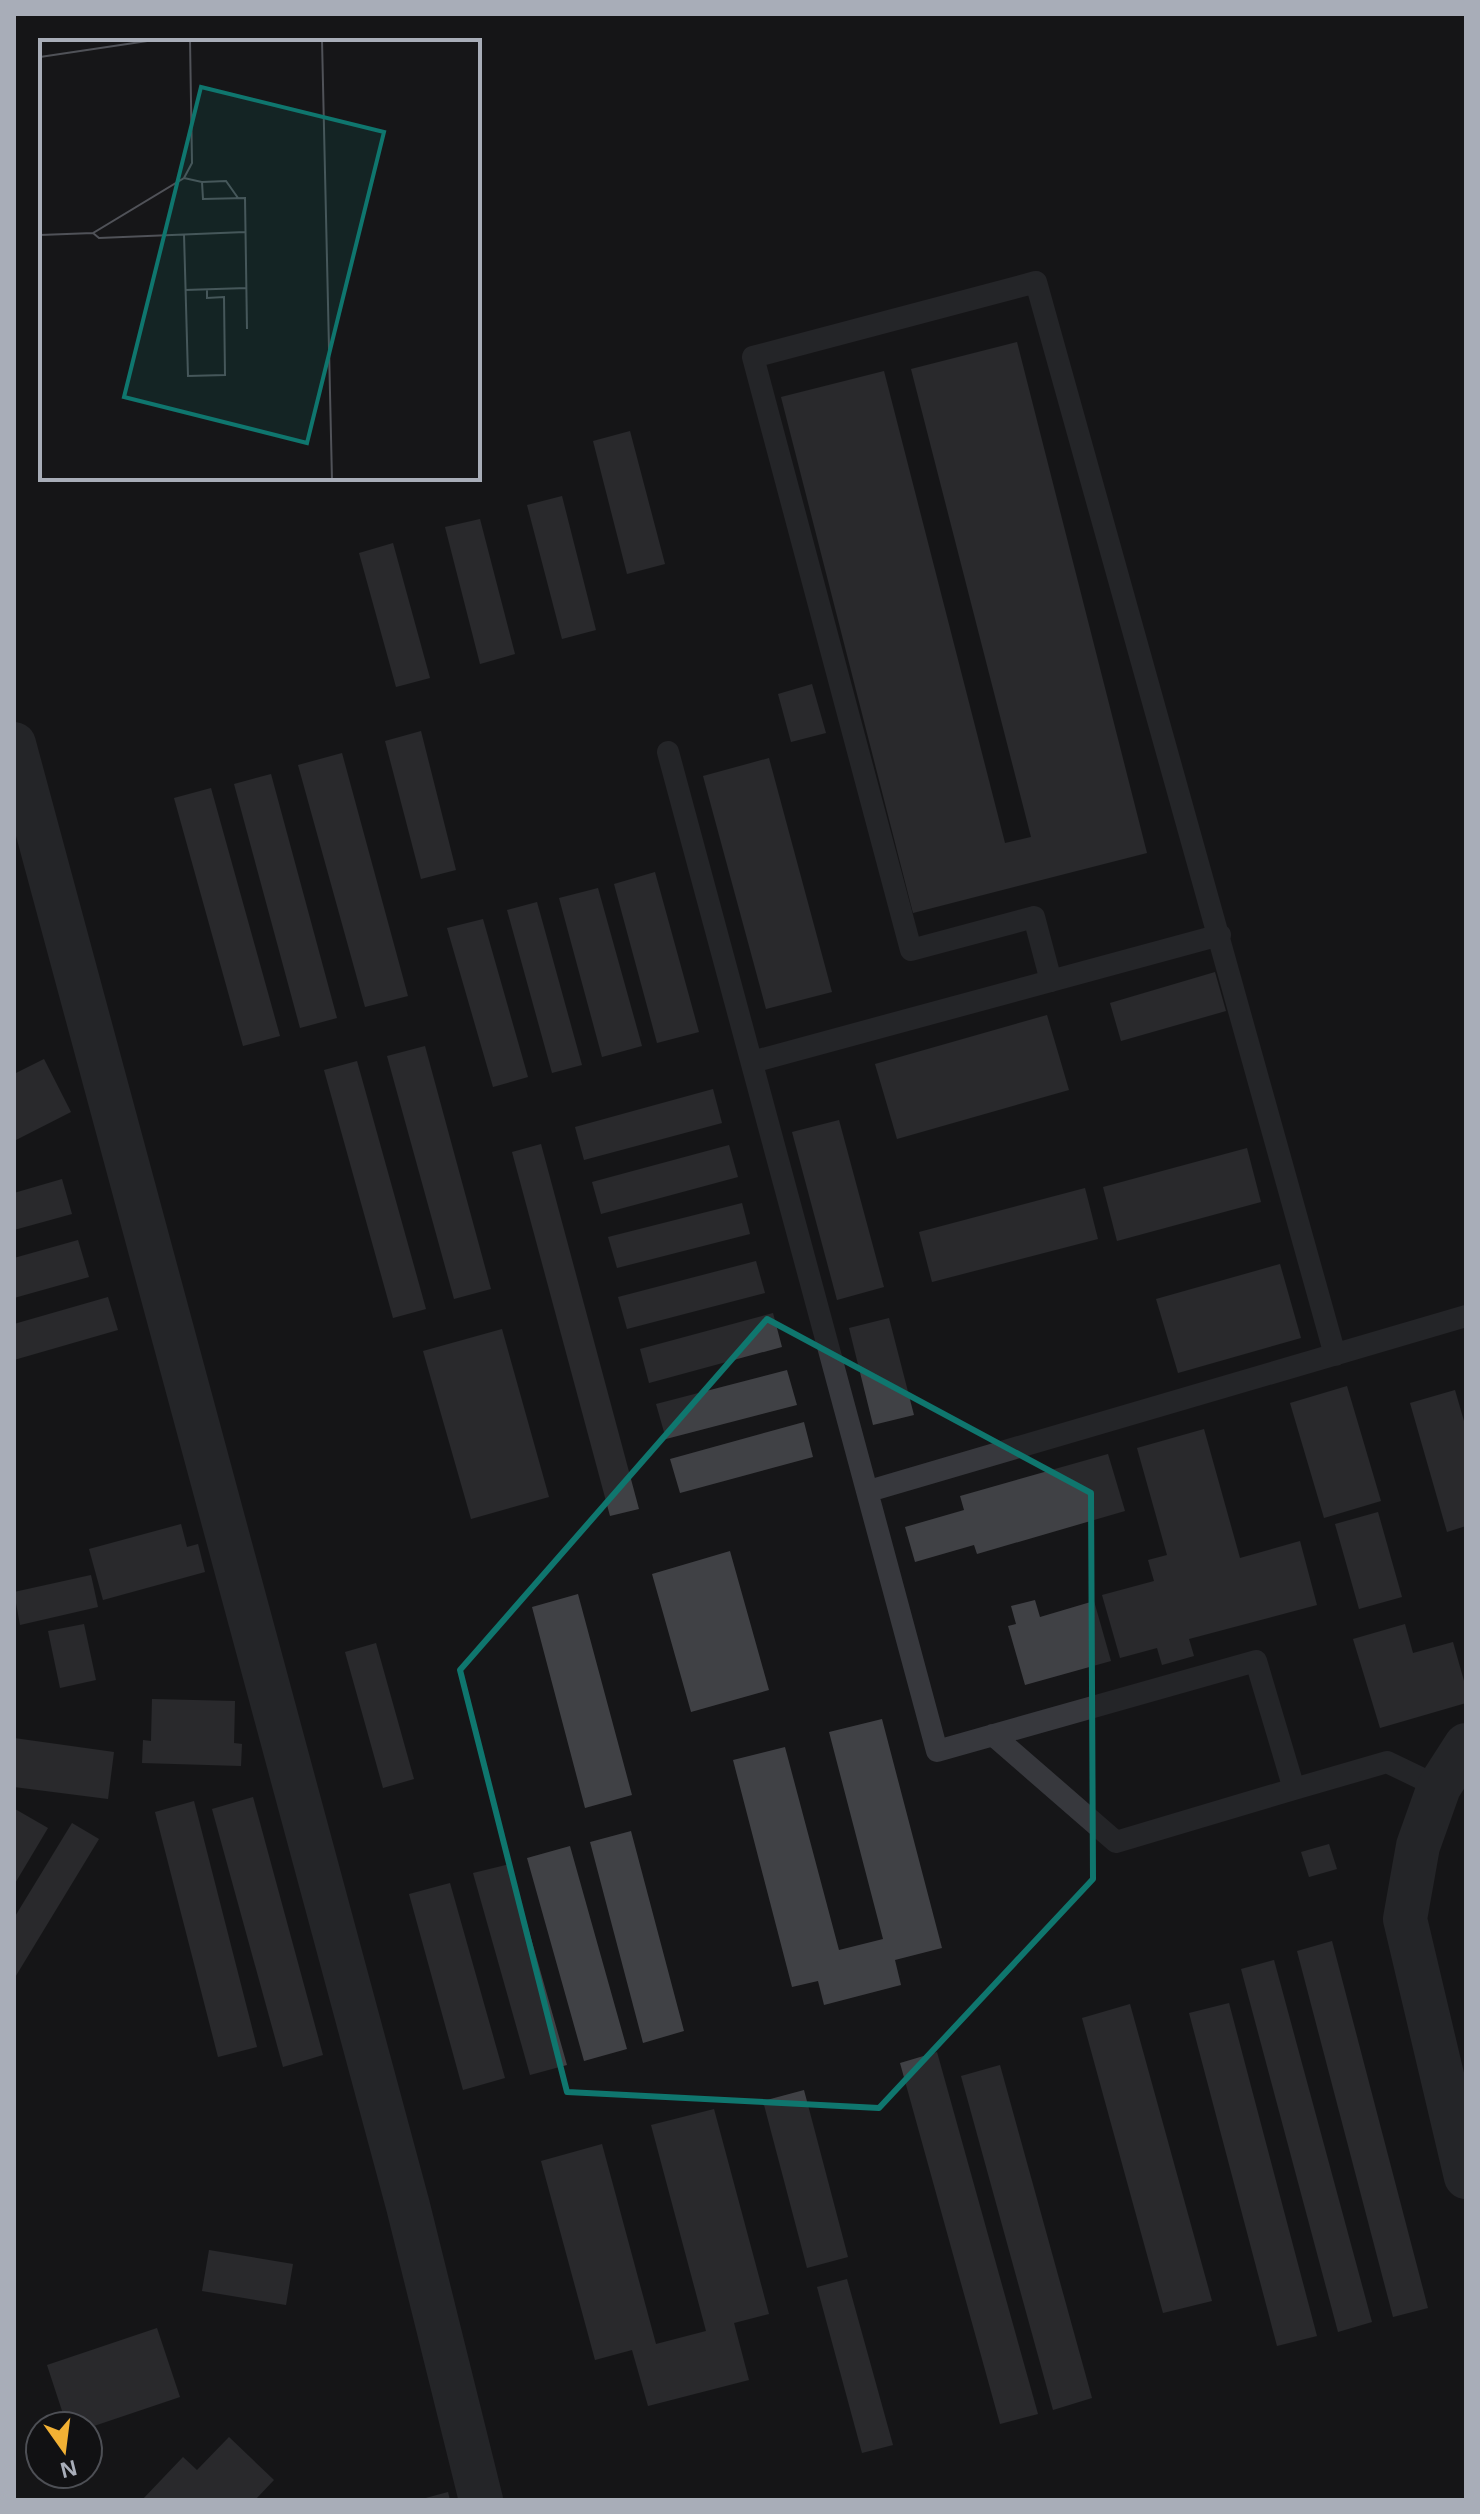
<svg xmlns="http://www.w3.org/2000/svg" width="1480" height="2514" font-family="Arial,sans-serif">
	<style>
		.building { fill: #404145 }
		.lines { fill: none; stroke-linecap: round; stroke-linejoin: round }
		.service { stroke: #37383d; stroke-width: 22 }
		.minor { stroke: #37383d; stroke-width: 44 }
		.marked { fill: none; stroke: #0f766e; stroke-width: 6; stroke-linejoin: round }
		.inset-road { fill: none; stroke: #505258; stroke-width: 2 }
		.view { fill: #0f766e; fill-opacity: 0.15; stroke: #0f766e; stroke-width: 4 }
		.inset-edge { fill: none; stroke: #a8adb8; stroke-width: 4 }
	</style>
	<rect width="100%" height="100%" fill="#161618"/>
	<path class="building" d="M1017 342 1147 853 913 913 781 397 884 371 1005 843 1031 837 911 369Z
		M630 431 665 564 627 574 593 441Z
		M562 496 596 630 562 639 527 505Z
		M480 519 515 654 480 664 445 527Z
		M393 543 430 678 396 687 359 553Z
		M812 684 826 733 791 742 778 694Z
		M421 731 456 870 421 879 385 741Z
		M342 753 408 996 365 1007 298 765Z
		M769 758 832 992 766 1009 703 776Z
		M271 774 337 1018 300 1028 234 784Z
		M211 788 280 1036 243 1046 174 798Z
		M655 872 699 1032 657 1043 614 884Z
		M598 888 642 1046 602 1057 559 898Z
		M537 902 582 1065 552 1073 507 910Z
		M483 919 528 1077 493 1087 447 928Z
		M1215 972 1226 1011 1121 1041 1110 1003Z
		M1047 1015 1069 1090 897 1139 875 1064Z
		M425 1046 491 1289 454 1299 387 1056Z
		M44 1059 71 1112 14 1141V1074Z
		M357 1061 426 1309 393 1318 324 1070Z
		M713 1089 722 1123 584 1160 575 1127Z
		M839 1120 884 1287 837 1300 792 1132Z
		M541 1144 639 1509 610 1516 512 1152Z
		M729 1145 738 1177 601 1214 592 1182Z
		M1247 1148 1261 1202 1117 1241 1103 1187Z
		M62 1179 72 1214 14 1230V1193Z
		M1085 1188 1098 1239 932 1282 919 1232Z
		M742 1203 750 1234 617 1268 608 1237Z
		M78 1240 89 1277 14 1298V1258Z
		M756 1261 765 1293 627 1329 618 1297Z
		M1280 1264 1301 1338 1178 1373 1156 1299Z
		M108 1297 118 1330 14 1360V1324Z
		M773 1313 782 1347 649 1383 640 1349Z
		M889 1318 914 1415 873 1425 849 1328Z
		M502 1329 549 1497 471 1519 423 1351Z
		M787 1370 797 1405 666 1439 656 1404Z
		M1347 1386 1381 1501 1324 1518 1290 1403Z
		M1455 1390 1466 1428V1526L1447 1532 1410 1403Z
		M804 1422 813 1457 680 1493 670 1459Z
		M1204 1429 1240 1558 1300 1541 1317 1605 1189 1639 1194 1656 1162 1665 1157 1648 1120 1658 1102 1595 1154 1581 1148 1560 1167 1555 1137 1448Z
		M1108 1454 1125 1511 977 1554 974 1545 915 1562 905 1527 964 1510 960 1496Z
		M1378 1512 1402 1597 1359 1609 1335 1524Z
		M181 1524 187 1547 198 1544 205 1572 103 1600 89 1549Z
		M730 1551 769 1690 691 1712 652 1574Z
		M91 1575 98 1607 20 1625 14 1592Z
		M578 1594 632 1795 585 1808 532 1607Z
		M1035 1600 1040 1617 1094 1601 1111 1661 1025 1685 1008 1626 1016 1624 1011 1606Z
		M84 1624 96 1680 60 1688 48 1631Z
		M1405 1624 1413 1653 1453 1642 1466 1688V1703L1380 1728 1353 1639Z
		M376 1643 414 1779 383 1788 345 1652Z
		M152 1699 235 1701 234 1743 242 1744 241 1766 142 1763 143 1740 151 1741Z
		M882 1719 942 1948 895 1960 901 1985 824 2005 818 1981 792 1987 733 1760 785 1747 839 1950 883 1939 829 1732Z
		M14 1738 114 1752 108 1799 14 1787Z
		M253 1797 323 2055 283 2067 212 1809Z
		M194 1801 257 2047 218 2057 155 1812Z
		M15 1809 48 1828 14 1885V1811Z
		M72 1823 99 1839 14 1979V1918Z
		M631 1831 684 2031 643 2043 590 1842Z
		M1329 1844 1337 1869 1309 1877 1301 1852Z
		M570 1846 627 2049 584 2061 527 1858Z
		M510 1864 567 2065 530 2075 473 1873Z
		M450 1883 505 2078 463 2090 409 1894Z
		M1332 1941 1428 2308 1393 2317 1297 1951Z
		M1274 1960 1372 2322 1338 2332 1241 1969Z
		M1229 2003 1317 2336 1277 2346 1189 2013Z
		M1130 2004 1212 2301 1163 2313 1082 2018Z
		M937 2052 1038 2414 1000 2424 900 2063Z
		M1000 2065 1092 2398 1053 2410 961 2076Z
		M804 2090 848 2257 807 2268 763 2101Z
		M714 2109 769 2314 734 2323 749 2380 648 2406 632 2350 595 2360 541 2161 602 2144 656 2344 706 2331 651 2125Z
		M209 2250 293 2264 286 2305 202 2291Z
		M847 2279 893 2445 862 2453 817 2287Z
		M157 2328 180 2397 88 2428 67 2426 47 2365Z
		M229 2437 274 2480 255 2500H142L183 2457 197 2470Z
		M448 2492 450 2500H422V2499Z"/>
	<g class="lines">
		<path class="service" d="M668 752 937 1751 1256 1661 1294 1789 1387 1762 1439 1787
			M1051 981 1034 917 911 950 753 357 1036 282 1335 1355
			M752 1062 1220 935
			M869 1491 1466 1316
			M993 1735 1116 1842 1294 1789"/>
		<path class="minor" d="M14 744 408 2206 481 2500
			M1466 1745 1439 1787 1418 1846 1405 1919 1466 2177"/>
	</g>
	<path d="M0 0H1480V2514H0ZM767 1319 1091 1493 1093 1879 879 2108 567 2092 460 1670Z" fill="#161618" fill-opacity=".55" fill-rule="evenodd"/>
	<path class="marked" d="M767 1319 1091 1493 1093 1879 879 2108 567 2092 460 1670Z"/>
	<g transform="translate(40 40)">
		<rect width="440" height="440" fill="#161618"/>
		<path class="inset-road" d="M282 0 292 440M0 17 114 0M144 138 162 142 163 159 205 158 207 289M162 142 186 141 198 158M53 193 59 198 205 192M144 194 148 336 185 335 184 257 167 258V249M0 195 53 193 144 138 152 123 150 0M145 250 207 248"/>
		<path class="view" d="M161 47 344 92 267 403 84 357Z"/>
		<rect width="440" height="440" class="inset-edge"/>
	</g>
	<rect width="1480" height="2514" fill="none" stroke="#a8adb8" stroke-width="32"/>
	<g transform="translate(64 2450) rotate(166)"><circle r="38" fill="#111113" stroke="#4d4f55" stroke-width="2"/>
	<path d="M0-6L14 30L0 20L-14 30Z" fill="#f2b134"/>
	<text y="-12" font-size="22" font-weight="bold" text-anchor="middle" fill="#a8adb8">N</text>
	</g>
</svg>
